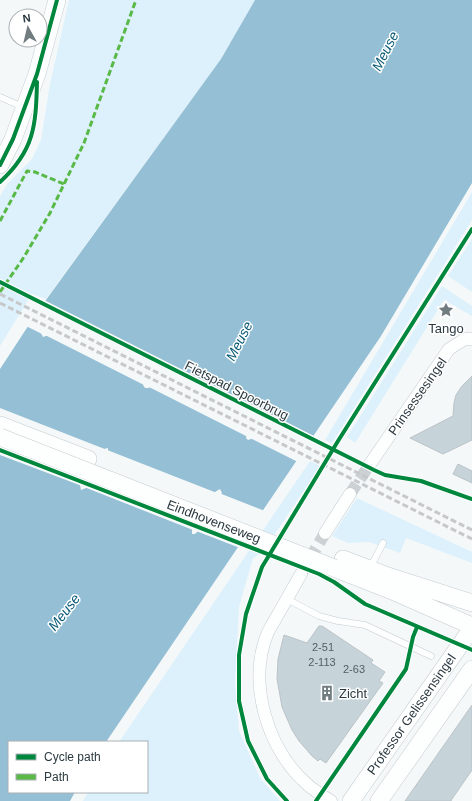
<svg xmlns="http://www.w3.org/2000/svg" width="472" height="801" font-family="Helvetica,sans-serif">
	<style>
		.green { fill: #ddf1fc }
		.water { fill: #94bfd4; fill-rule: evenodd }
		.pier { fill: #f4f8f9 }
		.building { fill: #c6d4da; stroke: #bbc3c8 }
		.lines { fill: none; stroke-linecap: round; stroke-linejoin: round }
		.street-tunnel { stroke: #ccd2d4; stroke-width: 12; stroke-dasharray: 12 6; stroke-linecap: butt }
		.lane-casing { stroke: #c4ccd0; stroke-width: 7 }
		.street-casing { stroke: #c4ccd0; stroke-width: 13 }
		.secondary-casing { stroke: #c4ccd0; stroke-width: 18 }
		.lane { stroke: #fdfefe; stroke-width: 6 }
		.street { stroke: #fdfefe; stroke-width: 12 }
		.secondary { stroke: #fdfefe; stroke-width: 17 }
		.rail { stroke: #c6c8c9; stroke-width: 3; stroke-dasharray: 6 3; stroke-linecap: butt }
		.secondary-bridge-casing { stroke: #c4ccd0; stroke-width: 18; stroke-linecap: butt }
		.secondary-bridge { stroke: #fdfefe; stroke-width: 17 }
		.quiet { stroke: #58b947; stroke-width: 3; stroke-dasharray: 6 3; stroke-linecap: butt }
		.cycleway-casing { stroke: #fff; stroke-width: 6 }
		.cycleway { stroke: #00873e; stroke-width: 4 }
		.labels { text-anchor: middle; stroke-width: 3; stroke-linejoin: round; paint-order: stroke }
		.number-label { font-size: 11px; fill: #516066 }
		.poi-label { font-size: 13px; fill: #2a3940; stroke: #fff }
		.street-label { font-size: 13px; fill: #2a3940; stroke: #fff }
		.water-label { font-size: 14px; font-style: italic; fill: #085a77; stroke: #fff }
	</style>
	<rect width="100%" height="100%" fill="#f4f8f9"/>
	<path class="green" d="M69 0H255L221 59 46 299 32 294 0 346V196L8 183 32 159 41 140 50 84Z
		M472 192V220L332 443 325 440Z
		M472 239V292L448 276Z
		M442 286 472 306V316L444 300 355 443 347 437Z
		M310 461 320 466 279 528 261 553 253 558 239 607 235 683 239 731 260 778 280 801H83L88 792H147V742H119Z
		M357 498 472 552V563L406 538 400 553 369 542 348 543 332 536Z"/>
	<path class="water" d="M255 0H472V183L381 336 106 742H9V792H75L70 801H0V369L38 311 221 59ZM57 309 62 315 49 335 43 337 41 333ZM160 361H162L164 366 151 387 148 388H145L143 385ZM262 412 267 416 254 438 248 440 246 438 247 433ZM108 448V453L86 488 81 490 80 485 104 449ZM220 489 222 493 220 495 198 531 195 534H192V529L215 492Z"/>
	<path class="pier" d="M44 300 316 437 298 462 250 438 264 417 263 414 261 415 249 434 248 437 147 386 150 385 162 366 161 363 147 380 146 386 45 335 47 334 60 314 57 311 44 332V335L26 326Z
		M0 408 217 493 193 530 84 487 107 450 104 451 82 486 0 455Z
		M219 493 265 511 240 548 196 531Z"/>
	<path class="building" d="M472 376V440L443 454 410 438 453 416 454 403 456 395 462 386Z
		M458 464 472 471V483L453 474Z
		M319 626H322L373 660 371 663 385 672 379 681 383 683 326 763 320 759 318 761 312 756 299 741 292 730 282 707 277 679 278 659 284 635 307 643Z
		M472 705V770L452 799 451 801H405Z"/>
	<g class="lines">
		<path class="street-tunnel" d="M350 494 370 464
			M301 574 325 533"/>
		<g class="lane-casing">
			<path id="lane" d="M0 97 23 107
				M370 568 383 543
				M287 599 319 616 338 621 365 625 431 656"/>
		</g>
		<g class="street-casing">
			<path id="street" d="M370 464 449 349 465 339H472
				M325 533 350 494
				M301 574 268 632C247 682 267 750 308 785 315 791 323 796 331 801"/>
		</g>
		<g class="secondary-casing">
			<path id="secondary" d="M0 165 13 139 37 74 57 0
				M0 425 88 459
				M343 559 385 575 472 603
				M334 568 390 590 472 626
				M351 801 472 628
				M379 801 472 669"/>
		</g>
		<use href="#lane" class="lane"/>
		<use href="#street" class="street"/>
		<use href="#secondary" class="secondary"/>
		<path class="rail" d="M0 294 472 530
			M0 303 472 539"/>
		<g class="secondary-bridge-casing">
			<path id="secondary-bridge" d="M0 437 334 568"/>
		</g>
		<use href="#secondary-bridge" class="secondary-bridge"/>
		<path class="quiet" d="M0 221 27 171 35 172 64 184
			M0 292 24 257 50 213 84 143 136 0"/>
		<g class="cycleway-casing">
			<path id="cycleway" d="M0 165 13 139 37 74 57 0
				M0 182C34 151 36 126 37 82
				M0 282 374 470 385 475 421 481 472 499
				M0 450 319 574 334 582 365 604 472 650
				M287 801 267 779 248 741 239 701V655L246 614 262 567 338 441 472 229
				M316 801 406 669 413 637 417 627"/>
		</g>
		<use href="#cycleway" class="cycleway"/>
	</g>
	<defs>
		<g id="sight-bare" transform="scale(1.2)"><path d="M0-6L1.8-2.2L6-1.7L2.9 1.2L3.7 5.4L0 3.3L-3.7 5.4L-2.9 1.2L-6-1.7L-1.8-2.2Z" fill="#717c81" stroke="#fff" stroke-width="2.5" paint-order="stroke"/></g>
		<g id="building-bare" transform="scale(1.2)"><path d="M-4-6H4V6H1V3H-1V6H-4ZM-2.5-4.3h1.7v1.8h-1.7ZM.8-4.3h1.7v1.8H.8ZM-2.5-1h1.7V.8h-1.7ZM.8-1h1.7V.8H.8Z" fill="#717c81" stroke="#fff" stroke-width="2.5" paint-order="stroke"/></g>
	</defs>
	<g fill-rule="evenodd">
		<use href="#sight-bare" x="446" y="310"/>
		<use href="#building-bare" x="327" y="693"/>
	</g>
	<g class="labels">
		<g class="number-label">
			<text x="323" y="651">2-51</text>
			<text x="322" y="666">2-113</text>
			<text x="354" y="673">2-63</text>
		</g>
		<g class="poi-label">
			<text x="446" y="333">Tango</text>
			<text x="339" y="698" text-anchor="start">Zicht</text>
		</g>
		<g class="street-label">
			<text transform="translate(237 390) rotate(27)" y="5">Fietspad Spoorbrug</text>
			<text transform="translate(417 396) rotate(-55)" y="5">Prinsessesingel</text>
			<text transform="translate(214 521) rotate(21)" y="5">Eindhovenseweg</text>
			<text transform="translate(411 714) rotate(-55)" y="5">Professor Gelissensingel</text>
		</g>
		<g class="water-label">
			<text transform="translate(385 51) rotate(-63)" y="5">Meuse</text>
			<text transform="translate(239 341) rotate(-63)" y="5">Meuse</text>
			<text transform="translate(64 612) rotate(-52)" y="5">Meuse</text>
		</g>
	</g>
	<rect x="8" y="741" width="140" height="52" fill="#ffffff" stroke="#aab0b3"/>
	<rect x="16" y="754" width="20" height="6" fill="#00873e" stroke="#aab0b3"/>
	<text x="44" y="761" font-size="12" fill="#2a3940">Cycle path</text>
	<rect x="16" y="774" width="20" height="6" fill="#58b947" stroke="#aab0b3"/>
	<text x="44" y="781" font-size="12" fill="#2a3940">Path</text>
	<g transform="translate(28 28) rotate(352)"><circle r="19" fill="#ffffff" stroke="#aab0b3"/>
	<path d="M0-3L7 15L0 10L-7 15Z" fill="#717c81"/>
	<text y="-6" font-size="11" font-weight="bold" text-anchor="middle" fill="#2a3940">N</text>
	</g>
</svg>
